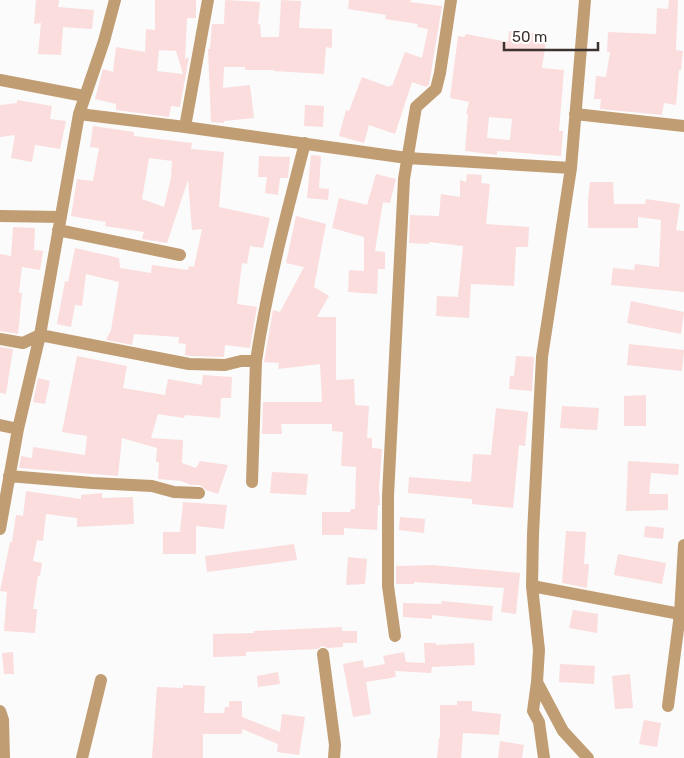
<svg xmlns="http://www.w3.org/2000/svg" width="684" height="758" font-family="Rubik,sans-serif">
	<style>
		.building { fill: #fadddc; fill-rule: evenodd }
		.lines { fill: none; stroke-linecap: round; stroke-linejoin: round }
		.minor { stroke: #c19d73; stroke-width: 12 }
	</style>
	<rect width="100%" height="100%" fill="#fbfbfb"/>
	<path class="building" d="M36 0H59L58 7 94 10 92 29 63 27 61 55 38 54 41 23 34 24Z
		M155 0H196V18H187L185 59 189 57 180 107 171 106 169 117 116 110V104L95 99 103 69 113 72 116 47 145 52 146 29 155 30ZM159 50 176 51 183 74 157 71Z
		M225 0 260 2 258 24H260L261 37H279L281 0 301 1 299 28 332 29V48L326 47 324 74 274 71V70H245V67H224L223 88 250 85 254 118 224 121V123L211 122 208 49H210L212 24H224Z
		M349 0H411L410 2 442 6 429 85 426 87 412 82 395 134 369 125 364 143 339 136 346 110 349 111 362 77 389 87 390 85 392 86 405 52 422 58 428 29 417 27 418 24 385 19 386 15 348 9Z
		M669 0H678L676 50 683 51 681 70H679L676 105 664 103 662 115 600 109 601 99H594L596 76 606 77 610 52H607L608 32 656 34 657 8 668 9Z
		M509 31 547 34 542 68 564 70 559 131H563L561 156 497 151V155L465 151 468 114H466L469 102 450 98 458 36 464 37 466 34 508 42ZM489 117 512 119 510 140 487 138Z
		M17 100 52 106 50 119 66 121 60 149 35 145 32 162 11 158 15 135 0 137V105L17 103Z
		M305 105 324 106 323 127 304 126Z
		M93 126 134 132V136L192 143 191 149 224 152 219 207 270 218 263 248 250 246 247 264 242 263 237 304 257 307 250 348 225 345 224 357 190 356 185 355 186 344 178 343 179 337 134 334 132 345 106 340 111 330 119 282 86 274 82 306 75 305 71 327 57 324 65 281 68 282 75 248 119 258 120 268 151 273 152 265 188 270 189 266 194 267 202 229 192 230 188 180 167 243 142 239 144 232 105 226 106 222 71 216 77 179 93 181 99 148 90 147ZM149 158 172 161 171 178 164 207 142 199Z
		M311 155 321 156 319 188 329 189 328 200 307 198Z
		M259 156 290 157 288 178H280L278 195 265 193 267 177H258Z
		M376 174 396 179 390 203 383 202 375 251 385 252V269H378L377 294 348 292 349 270 364 271V237L332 228 339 198 367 205Z
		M467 174 482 175 481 183 490 184 486 224 529 227 528 247H516L514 286 471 284 469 318 436 316 437 296 458 297 463 246 429 242V244L409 243 410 215 439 216 441 194 460 197V180L466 182Z
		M590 182H613L614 204H645L646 199 680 204 676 230 684 231V292L611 285 613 268 634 270 635 264 659 267 661 220 638 217V228H588V200Z
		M296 216 326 224 314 287 329 296 317 317H336V380L354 379 355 405 369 406 367 438H372V448L382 449 379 488 380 505H378L377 530 344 528V535H322V512H350L351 509H355L356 467 341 466 343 432 332 431V424H281L282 434H262L263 402H322L320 364 278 369 279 363 264 362 273 310 280 312 304 267 286 263Z
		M13 227 35 228 34 250 43 251 40 270 22 267 19 293H22L18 334 0 331V254L11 256Z
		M631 301 684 312 681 334 627 323Z
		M629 344 684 350 682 371 627 365Z
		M0 347 13 349 6 394 0 393Z
		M77 356 127 366 123 388 165 395 168 379 202 385 203 375 232 377 231 398H221L220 418 185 415 184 418 158 414 151 438 183 440 182 463 196 468 200 461 228 465 218 494 206 490 200 485H191L181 481 158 479 159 462H156L157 448 122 438 118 476 19 468 21 456 32 458 33 447 85 455 87 436 62 432Z
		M516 356 534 357 532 391 509 389 510 376H514Z
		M38 378 50 381 45 404 33 402Z
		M646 395V426H624V396Z
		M562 406 599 408 597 430 560 428Z
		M496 408 528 412 525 446 519 445 513 508 472 504V499L408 493 409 477 471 482 473 454 491 455Z
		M628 461 679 464 678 475 651 473 649 494H668V510L626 511Z
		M272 472 308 474 306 495 270 493Z
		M26 491 81 499V495L102 493V498L133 497 134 524 77 527V518L46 514 43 541 37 540 33 561 42 563 40 576H38L33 609H37L35 633 4 631 7 592 0 591 10 542H12L16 515 23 516Z
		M183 502 227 505 224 529 196 526V554H163V532H180Z
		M400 517 425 519 424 533 399 530Z
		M645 526 664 528 663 539 644 537Z
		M566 531 586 532 584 564H589L587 588 562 583Z
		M294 544 297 560 207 572 205 556Z
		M618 554 666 563 662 584 614 575Z
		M348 557 367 559 365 584 346 585Z
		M432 565 520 573 516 614 501 612 504 588 414 582V584H396V566Z
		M442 601 493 606 492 621 432 615V619L403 617V603L441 604Z
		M573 610 598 614 597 633 569 628Z
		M342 627V631H357V643H343V647L328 648 322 646 317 649 246 652V656L213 657V634L254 633V631Z
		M424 643H436V645L474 643 475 665 432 667 431 673 395 671 396 677 366 682 371 714 353 717 343 664 363 660 364 668 385 664 383 656 404 652 406 662 425 663Z
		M13 652 14 674H4L2 653Z
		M560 664 595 666 594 684 559 682Z
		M278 672 280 684 258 687 257 676Z
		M630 674 633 708 615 709 612 676Z
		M183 685 205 686 204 713H224L225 707H229V701H242V717L280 732 282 714 305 717 299 755 277 752 278 744 242 729V734H203V758H152L157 687 183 688Z
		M457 701H472V711L501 714 499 735 463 733 461 758H437L439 737 440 738V705H457Z
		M644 720 661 723 657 747 639 744Z
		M500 741 524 745 522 758H498Z"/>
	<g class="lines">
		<path class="minor" d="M585 0 571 168 542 357 533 534 532 586 539 650 537 682 563 731 588 758
			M0 80 84 96
			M79 114 185 127 407 158 571 168
			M575 114 684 126
			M185 127 208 0
			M0 216 61 217
			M58 230 180 255
			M0 339 23 343 40 335 189 364 225 365 241 361H256C267 287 286 215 305 143
			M0 425 18 429
			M9 476 92 483 152 486 174 492 199 493
			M252 482 256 361
			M0 529 18 429 40 335 79 114 104 41 115 0
			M532 586 680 614
			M395 636 388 586V496L404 179 416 107 436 89 440 73 451 0
			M323 654 335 745 334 758
			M537 682 533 711 539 722 544 758
			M668 706 680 614 684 545
			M0 711 3 720 4 758
			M82 758 101 680"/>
	</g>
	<path d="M504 42v8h94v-8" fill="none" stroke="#3c322e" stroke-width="2.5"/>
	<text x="512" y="42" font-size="15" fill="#3c322e" stroke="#ffffff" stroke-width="4" paint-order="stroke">50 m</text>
</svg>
